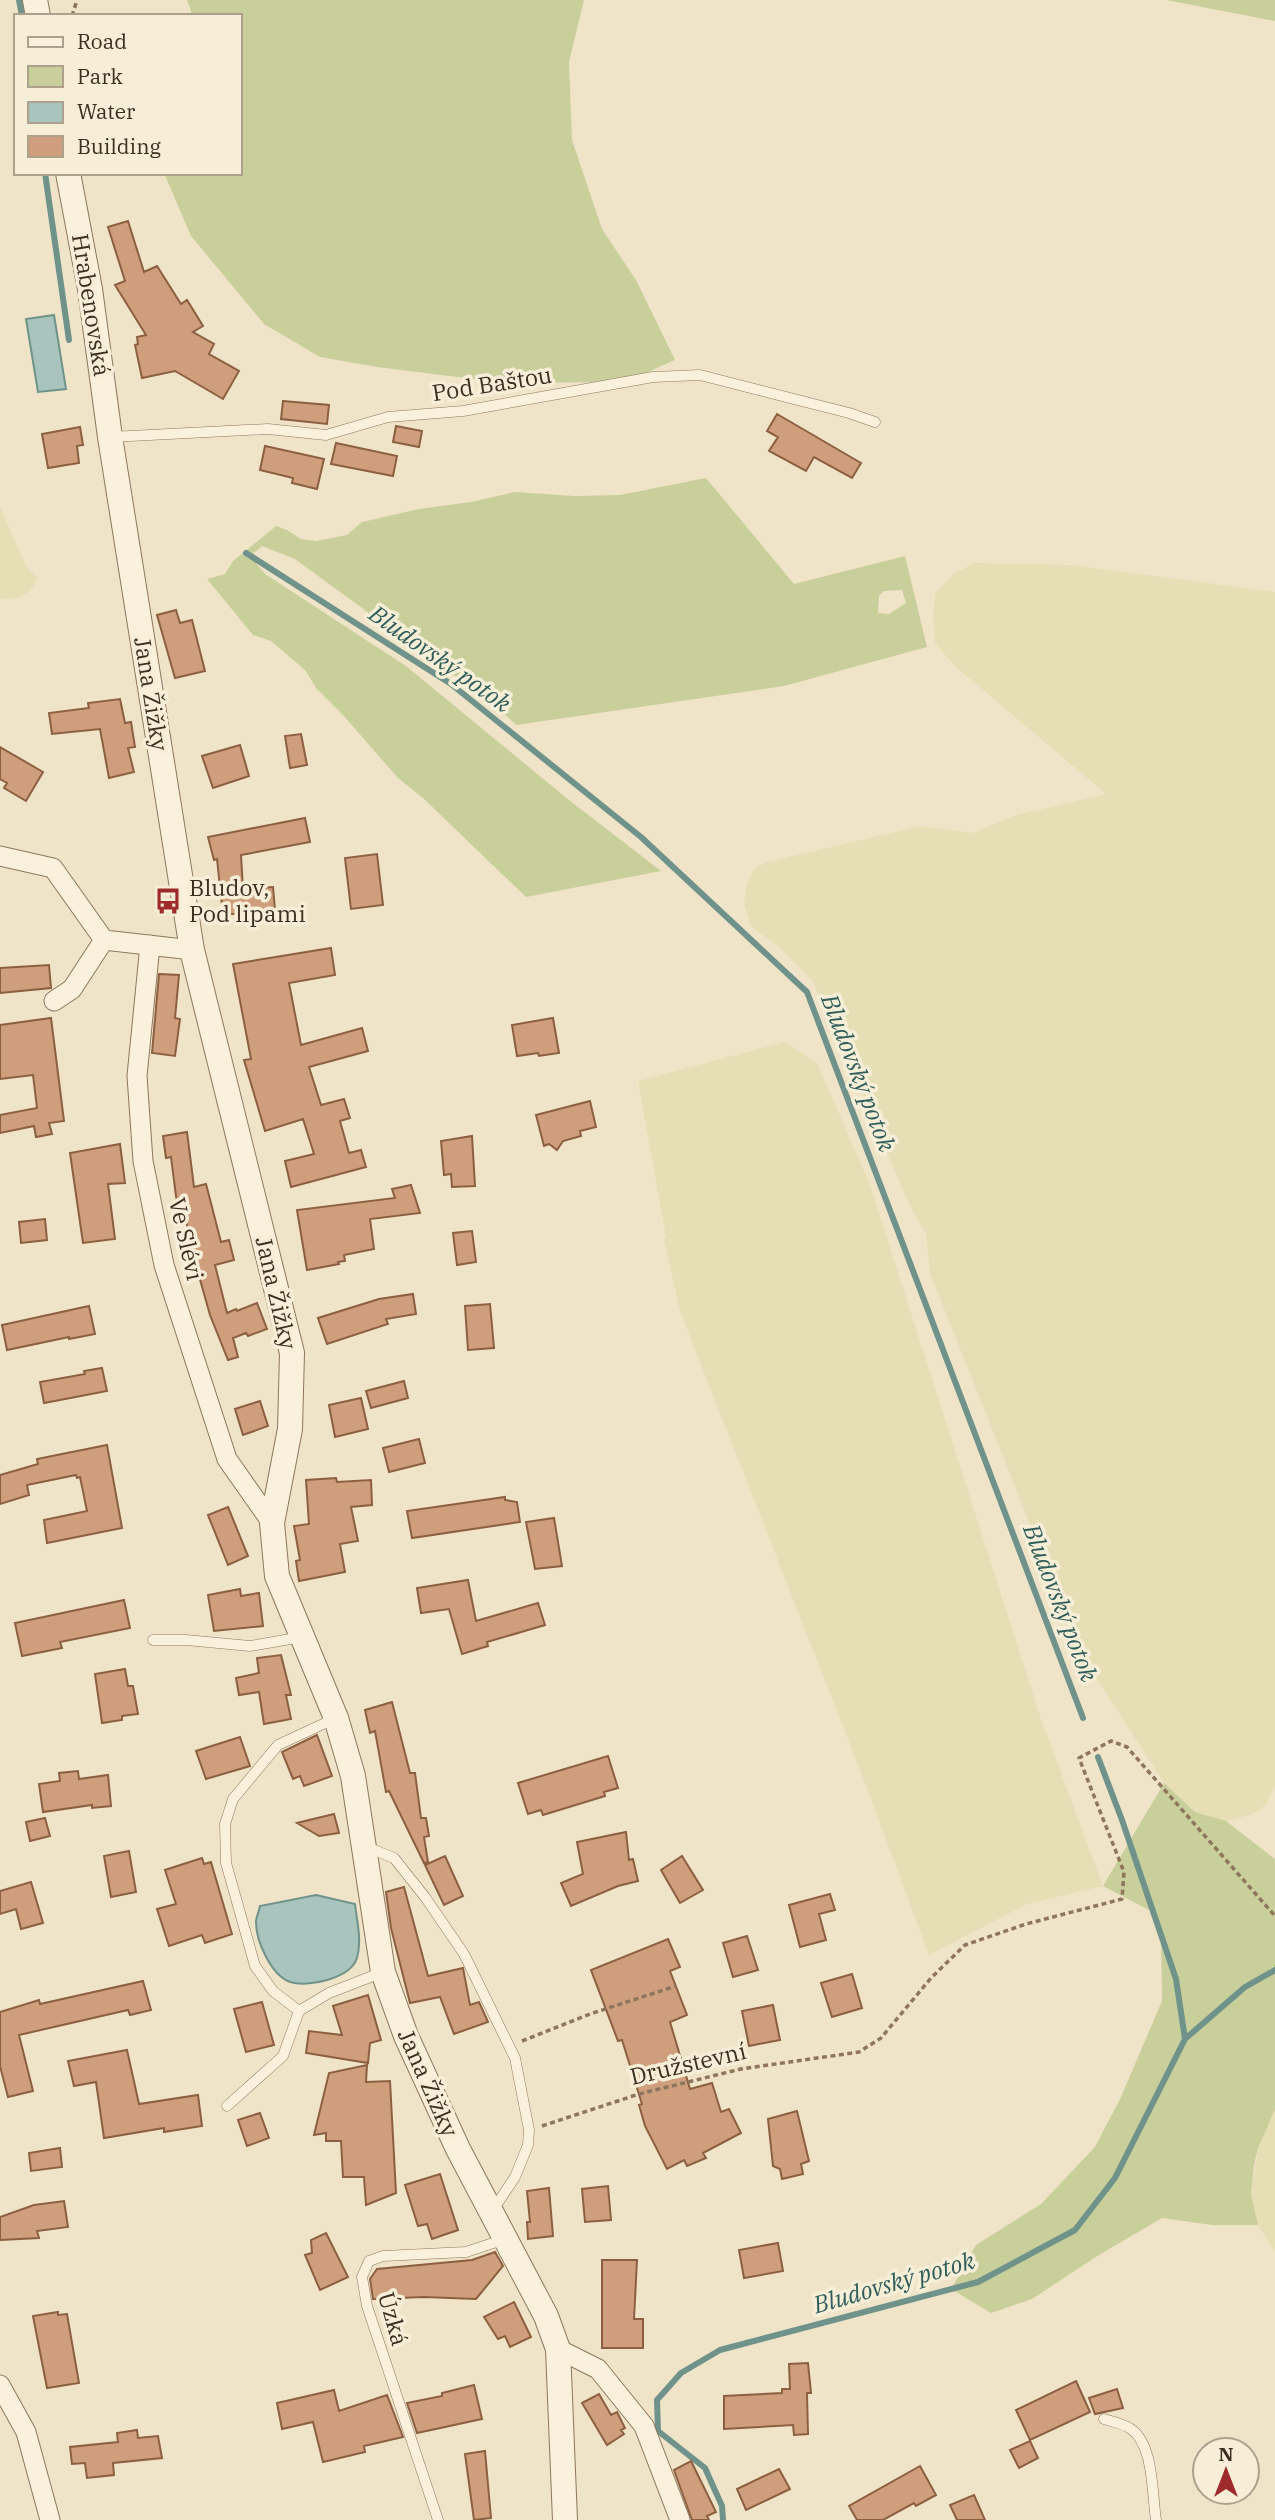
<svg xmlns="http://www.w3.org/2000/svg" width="1275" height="2520" font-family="'IBM Plex Serif',serif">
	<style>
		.farmland { fill: #e6deb5 }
		.green { fill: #c9cf9b; fill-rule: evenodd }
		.water { fill: #a9c4bc; stroke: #6f938a; stroke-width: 2 }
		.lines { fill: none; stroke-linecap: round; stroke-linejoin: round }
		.stream { stroke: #6f938a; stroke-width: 6 }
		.building { fill: #cf9f7d; stroke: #8d5f41; stroke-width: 2 }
		.service-casing { stroke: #8d765c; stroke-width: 11 }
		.minor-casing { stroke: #8d765c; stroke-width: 21 }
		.tertiary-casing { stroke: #8d765c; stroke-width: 26 }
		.path { stroke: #8d765c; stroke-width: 3.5; stroke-dasharray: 5 3.5; stroke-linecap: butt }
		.service { stroke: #faf1dc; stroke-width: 10 }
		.minor { stroke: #faf1dc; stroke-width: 19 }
		.tertiary { stroke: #faf1dc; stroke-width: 24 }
		.labels { text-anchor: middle; stroke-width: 7; stroke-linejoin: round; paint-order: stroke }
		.street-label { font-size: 23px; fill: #3d2e20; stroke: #f7eed8 }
		.poi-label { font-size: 23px; fill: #3d2e20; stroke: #f7eed8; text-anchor: start }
		.water-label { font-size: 24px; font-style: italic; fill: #2f5d5a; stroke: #f7eed8 }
	</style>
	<rect width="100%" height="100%" fill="#f0e4c8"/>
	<path class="farmland" d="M0 507 26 566 37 578 31 590 19 598 0 599Z
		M974 563 1071 565 1275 592V1784L1268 1801 1261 1809 1249 1815 1226 1821 1195 1812 1164 1783 1083 1657 930 1273 926 1234 911 1208 812 980 782 950 751 926 744 903 747 885 754 869 767 862 921 826 972 833 1017 815 1106 794 955 666 935 643 933 620 935 594 953 574Z
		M785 1042 817 1063 870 1185 1041 1719 1103 1886 1027 1904 929 1955 862 1775 680 1311 664 1239 666 1237 638 1081Z
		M1275 2109V2252L1258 2225 1251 2194 1258 2148Z"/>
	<path class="green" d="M187 0H584L569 62 572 140 602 229 636 280 675 360 625 382 505 383 377 367 320 357 264 324 191 236 164 173H240V16H190L191 11Z
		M1166 0H1275V21Z
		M706 478 794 584 905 556 927 647 784 686 516 725 496 706 295 559 262 546 250 556 265 574 406 666 569 800 661 871 526 897 424 799 398 778 343 715 316 688 306 671 271 641 253 635 207 579 225 574 233 561 276 526 287 530 301 539 316 541 347 535 362 522 419 509 471 502 515 492 575 496 620 495ZM902 590 906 603 889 614 878 613 879 596 884 591Z
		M1164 1783 1195 1812 1226 1821 1275 1859V2109L1258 2148 1254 2165 1251 2194 1258 2225H1212L1162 2218 1099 2255 1032 2299 991 2313 951 2289 976 2245 1041 2204 1095 2147 1121 2097 1162 2001 1161 1936 1153 1912 1103 1886Z"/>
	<path class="water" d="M54 315 66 389 38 392 26 319Z
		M316 1895 355 1904C357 1921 362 1941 357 1958 351 1978 308 1988 290 1982 271 1975 256 1941 256 1922 256 1917 259 1912 260 1906Z"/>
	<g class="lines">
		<path class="stream" d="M19 0 22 16
			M45 173 69 340
			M246 553 451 684 641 837 807 992 1083 1718
			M1185 2039 1245 1987 1275 1970
			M723 2520 722 2506 705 2468 658 2431 657 2400 681 2373 720 2350 978 2282 1075 2230 1115 2178 1185 2039 1176 1979 1122 1820 1098 1757"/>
	</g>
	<path class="building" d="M128 221 144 272 157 266 181 304 187 300 203 326 193 332 214 344 209 354 239 371 223 399 175 371 142 378 135 345 138 344 137 337 146 335 115 285 125 281 108 227Z
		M283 401 329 405 327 424 281 419Z
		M777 414 861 463 852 478 814 457 806 471 769 451 778 437 767 431Z
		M396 426 422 431 419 447 393 442Z
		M80 427 83 445 77 446 79 463 48 468 42 434Z
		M336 443 397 456 393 476 331 464Z
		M265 446 324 459 317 489 292 483 293 478 260 470Z
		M176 610 180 623 192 620 205 671 175 678 157 615Z
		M120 699 125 723 131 722 135 747 128 748 134 772 109 778 100 729 52 734 49 713 89 708 88 703Z
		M301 734 307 765 290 768 285 736Z
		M240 745 249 776 213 788 202 756Z
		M0 747 43 772 26 801 4 788 7 783 0 779Z
		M305 818 310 842 241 855 243 889 273 887 275 910 223 915 217 859 214 860 208 837Z
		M377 854 383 905 351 909 345 858Z
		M331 948 335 975 289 983 301 1045 362 1028 368 1051 309 1067 321 1105 344 1099 350 1118 340 1121 349 1153 361 1150 366 1167 291 1187 285 1161 314 1154 303 1119 265 1131 244 1060 251 1059 233 964Z
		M49 965 51 988 0 993V968Z
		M159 974 179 975 175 1018 180 1019 175 1056 152 1053Z
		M51 1018 64 1121 49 1123 52 1134 36 1137 34 1126 0 1133V1115L37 1108 33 1075 0 1079V1025Z
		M553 1018 559 1053 539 1056 538 1053 517 1056 512 1025Z
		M590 1101 596 1127 580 1131 581 1136 563 1141 557 1150 549 1144 544 1146 536 1115Z
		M187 1132 194 1187 206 1184 221 1242 229 1240 234 1260 215 1265 227 1313 236 1309 237 1311 257 1303 267 1329 248 1336 246 1333 233 1338 238 1357 228 1360 210 1315 199 1276 195 1277 188 1250 193 1249 182 1205 178 1206 176 1196 171 1157 166 1158 163 1136Z
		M472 1136 475 1186 452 1187 451 1174 444 1175 441 1141Z
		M120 1144 125 1183 108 1184 115 1239 83 1243 70 1153Z
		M411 1185 420 1213 370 1219 374 1249 344 1255 345 1261 338 1262 339 1264 307 1270 297 1210 395 1198 392 1189Z
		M45 1219 47 1240 21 1243 19 1222Z
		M472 1231 476 1262 457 1265 453 1233Z
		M413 1294 416 1314 386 1319 388 1324 327 1344 318 1318 379 1299Z
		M490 1304 494 1348 468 1350 465 1306Z
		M89 1306 95 1334 69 1339V1337L7 1350 2 1325Z
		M102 1368 107 1391 44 1403 40 1382 85 1374 84 1371Z
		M404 1381 408 1398 371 1408 366 1391Z
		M361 1398 368 1429 335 1437 329 1405Z
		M260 1401 268 1426 243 1435 235 1409Z
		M419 1439 425 1463 389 1472 383 1448Z
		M107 1445 122 1528 47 1543 44 1520 87 1511 80 1477 77 1478 76 1475 27 1485 29 1495 0 1504V1475L38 1464 37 1459Z
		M336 1478 337 1482 371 1480 372 1505 351 1507 358 1541 340 1544 345 1572 299 1581 296 1561 300 1560 294 1526 309 1524 306 1480Z
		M505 1497V1500L517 1502 520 1522 412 1538 407 1511Z
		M228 1507 248 1556 228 1565 208 1515Z
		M554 1518 562 1566 535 1569 526 1522Z
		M468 1580 476 1621 538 1603 545 1625 487 1642 488 1646 462 1654 449 1609 421 1613 417 1588Z
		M240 1589 241 1596 259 1593 263 1626 214 1631 208 1595Z
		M124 1600 130 1628 60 1642 62 1648 22 1656 15 1623Z
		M281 1655 291 1695H286L291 1719 264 1724 259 1692 239 1695 236 1678 259 1673 257 1658Z
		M125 1669 128 1686H133L138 1714 122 1716V1720L102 1723 95 1674Z
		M392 1702 410 1773H415L421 1818H426L429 1836 424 1837 428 1862 424 1863 389 1791 386 1792 375 1731 370 1733 365 1710Z
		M317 1735 332 1776 304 1786 300 1776 293 1779 282 1752Z
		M240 1737 250 1766 206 1779 196 1751Z
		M608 1756 618 1788 604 1792 605 1796 543 1815 541 1810 528 1814 518 1783Z
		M78 1771 79 1779 108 1775 111 1806 92 1808V1805L43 1812 39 1784 60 1781 59 1773Z
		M334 1814 339 1833 319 1836 297 1823Z
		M45 1818 50 1836 30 1841 26 1822Z
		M626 1832 629 1860 633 1859 638 1881 618 1886 571 1906 561 1883 583 1874 577 1842Z
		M129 1851 136 1892 111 1897 104 1856Z
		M445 1856 463 1896 444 1905 425 1865Z
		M682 1856 703 1890 680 1903 661 1870Z
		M202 1858 204 1864 211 1862 232 1934 205 1943 202 1935 169 1946 157 1909 176 1904 165 1870Z
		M31 1882 43 1923 21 1929 16 1909 0 1914V1891Z
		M404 1887 428 1976 463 1968 470 2005 479 2002 488 2022 454 2034 440 1997 410 2003 391 1928 386 1892Z
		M830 1894 835 1910 819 1914 826 1940 800 1947 789 1905Z
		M747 1936 758 1970 733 1977 723 1943Z
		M668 1939 680 1967 670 1971 687 2015 670 2022 690 2089 712 2083 721 2112 729 2109 741 2133 703 2153 706 2158 687 2166 684 2160 667 2169 645 2126 639 2105 642 2104 622 2040 618 2041 591 1970Z
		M852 1974 862 2008 832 2017 821 1983Z
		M143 1981 151 2010 130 2015 128 2010 19 2035 33 2091 8 2097 0 2066V2012L39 2000 40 2004Z
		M368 1995 381 2040 370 2043 368 2063 306 2053 309 2031 342 2035 333 2006Z
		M262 2002 274 2045 246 2052 234 2009Z
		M773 2005 780 2040 749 2046 742 2011Z
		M127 2050 139 2104 198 2095 202 2126 164 2132V2128L104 2138 96 2082 74 2086 68 2061Z
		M367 2065 366 2082 390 2081 396 2193 366 2205 364 2177H343L341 2141H326V2133L314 2135 329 2073Z
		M797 2111 809 2161 801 2164 803 2174 782 2179 780 2169 773 2166 768 2119Z
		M260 2113 269 2138 247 2146 238 2120Z
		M60 2148 62 2167 31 2171 29 2153Z
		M440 2174 458 2230 432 2239 427 2224 418 2226 405 2185Z
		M608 2186 611 2220 585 2222 582 2189Z
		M549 2188 553 2236 528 2239 527 2222H530L527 2191Z
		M64 2201 68 2227 37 2231 39 2238 0 2240V2217L34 2205Z
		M326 2233 348 2277 320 2290 305 2255 312 2253 311 2240Z
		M778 2243 783 2271 744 2278 739 2250Z
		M495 2252 503 2266 476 2299 424 2297 373 2299 370 2279 377 2269 472 2260Z
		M602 2260H637L634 2319H643V2348H602Z
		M514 2302 531 2337 510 2347 505 2336 498 2339 484 2317Z
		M58 2312V2315L67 2314 79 2383 47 2388 33 2316Z
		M808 2363 811 2393H807L808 2434 794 2435 793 2425 724 2429V2396L782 2393V2389H790L789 2364Z
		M1076 2381 1090 2412 1030 2440 1016 2410Z
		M474 2385 482 2419 417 2433 407 2403 442 2396V2393Z
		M1117 2389 1123 2408 1095 2414 1089 2398Z
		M334 2390 339 2411 387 2395 403 2437 364 2446 365 2452 323 2462 313 2422 282 2429 277 2403Z
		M599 2394 611 2415 617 2412 625 2428 621 2430 624 2434 607 2445 582 2403Z
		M137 2430 138 2438 158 2436 162 2458 113 2463 114 2475 87 2478 85 2463 72 2464 70 2447 118 2442 117 2433Z
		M1030 2441 1038 2458 1019 2468 1010 2450Z
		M485 2451 491 2518 474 2520 465 2454Z
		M691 2461 716 2512 707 2516 709 2520H692L674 2470Z
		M920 2466 936 2495 916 2506 914 2503 883 2520H857L849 2506Z
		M779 2469 790 2489 746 2510 737 2489Z
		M974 2495 985 2520H957L950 2505Z"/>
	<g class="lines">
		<g class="service-casing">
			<path id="service" d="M111 437 268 429 326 435 388 417 463 411 653 377 700 375 849 413 875 422
				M153 1640H186L250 1646 302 1637
				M364 1846 394 1858 425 1897 464 1954 515 2058 529 2130 528 2145 515 2177 493 2210
				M299 2011 273 1991 255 1966 226 1863 225 1824 233 1799 278 1745 336 1718
				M227 2106 283 2056 299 2011 329 1993 383 1972
				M1104 2419C1113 2422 1124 2424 1131 2429 1154 2445 1152 2494 1156 2520
				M438 2520 367 2306 362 2277 369 2261 383 2256 466 2252 505 2239"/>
		</g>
		<g class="minor-casing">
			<path id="minor" d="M0 856 53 868 104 940
				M104 940 192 950
				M150 945 137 1076 143 1161 164 1265 227 1459 272 1523
				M54 1001 72 989 104 940
				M558 2349 598 2369 644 2426 680 2520
				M0 2385 26 2432 50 2520"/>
		</g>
		<g class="tertiary-casing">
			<path id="tertiary" d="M35 0 38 16
				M68 173 90 289 110 437 192 950 292 1353 290 1429 272 1523 277 1576 336 1718 353 1776 383 1972 406 2036 458 2149 546 2316 558 2349 565 2520"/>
		</g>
		<path class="path" d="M72 16 77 0
			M522 2041 590 2014 676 1986
			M542 2126 639 2094 741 2069 859 2052 881 2038 931 1978 965 1945 1026 1924 1122 1899 1124 1872 1079 1758 1111 1741 1127 1747 1275 1916"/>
		<use href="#service" class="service"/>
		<use href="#minor" class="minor"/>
		<use href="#tertiary" class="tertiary"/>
	</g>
	<defs>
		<g id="bus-bare" transform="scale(2.1)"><path d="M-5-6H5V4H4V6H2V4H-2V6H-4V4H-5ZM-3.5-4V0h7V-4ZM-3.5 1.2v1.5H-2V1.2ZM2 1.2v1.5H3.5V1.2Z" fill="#9e2a2b" stroke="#f7eed8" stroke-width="2.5" paint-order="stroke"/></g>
	</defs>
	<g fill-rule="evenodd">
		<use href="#bus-bare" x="168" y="901"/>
	</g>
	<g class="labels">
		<g class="street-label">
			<text transform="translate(91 305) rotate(81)" y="8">Hrabenovská</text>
			<text transform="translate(492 384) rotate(-9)" y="8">Pod Baštou</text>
			<text transform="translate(151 694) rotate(81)" y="8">Jana Žižky</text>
			<text transform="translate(186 1239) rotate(77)" y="8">Ve Slévi</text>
			<text transform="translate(276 1293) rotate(77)" y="8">Jana Žižky</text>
			<text transform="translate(688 2064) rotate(-13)" y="8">Družstevní</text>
			<text transform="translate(428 2083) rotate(66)" y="8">Jana Žižky</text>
			<text transform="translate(393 2319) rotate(74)" y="8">Úzká</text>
		</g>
		<g class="poi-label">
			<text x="189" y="896">Bludov,<tspan x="189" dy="26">Pod lipami</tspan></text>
		</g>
		<g class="water-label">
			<text transform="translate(440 659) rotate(35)" y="8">Bludovský potok</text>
			<text transform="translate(858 1073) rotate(69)" y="8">Bludovský potok</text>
			<text transform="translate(1060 1603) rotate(69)" y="8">Bludovský potok</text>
			<text transform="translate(894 2283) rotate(-16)" y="8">Bludovský potok</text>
		</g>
	</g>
	<rect x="14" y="14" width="228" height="161" fill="#f7eed8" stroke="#ada18e" stroke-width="2"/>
	<rect x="28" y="37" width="35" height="10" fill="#faf1dc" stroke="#ada18e" stroke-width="2"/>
	<text x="77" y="49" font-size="21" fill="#3d2e20">Road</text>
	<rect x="28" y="66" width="35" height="21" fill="#c9cf9b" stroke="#ada18e" stroke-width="2"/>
	<text x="77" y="84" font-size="21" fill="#3d2e20">Park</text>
	<rect x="28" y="102" width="35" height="21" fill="#a9c4bc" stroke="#ada18e" stroke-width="2"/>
	<text x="77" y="119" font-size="21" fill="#3d2e20">Water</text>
	<rect x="28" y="136" width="35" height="21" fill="#cf9f7d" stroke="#ada18e" stroke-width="2"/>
	<text x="77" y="154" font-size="21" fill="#3d2e20">Building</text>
	<g transform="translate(1226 2471)"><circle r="33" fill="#f7eed8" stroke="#ada18e" stroke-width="2"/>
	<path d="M0-5L12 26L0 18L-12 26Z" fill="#9e2a2b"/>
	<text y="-10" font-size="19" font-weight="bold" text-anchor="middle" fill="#3d2e20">N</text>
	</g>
</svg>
